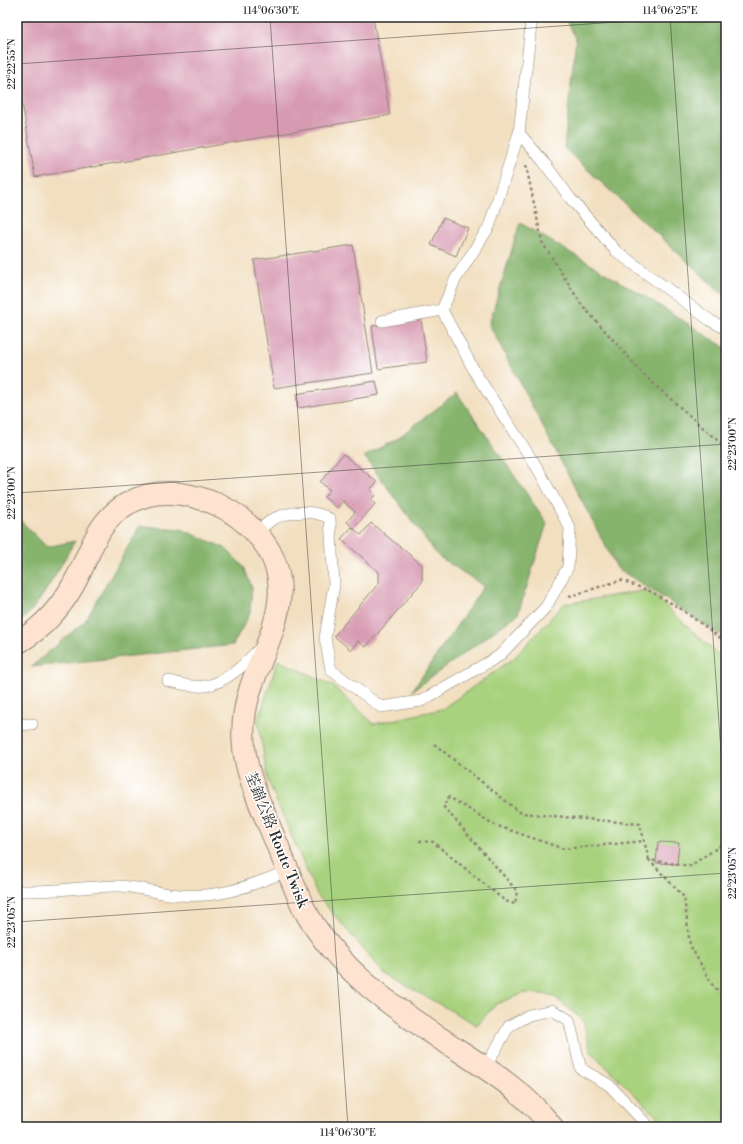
<svg xmlns="http://www.w3.org/2000/svg" width="743" height="1144" font-family="'Libre Bodoni','Noto Serif TC',serif">
	<style>
		.green { fill: #a8d27e; stroke: #6a7e54 }
		.forest { fill: #86b46d; stroke: #58704c }
		.building { fill: #d79ab1 }
		.lines { fill: none; stroke-linecap: round; stroke-linejoin: round }
		.service-casing { stroke: #8e8576; stroke-width: 12 }
		.secondary-casing { stroke: #8e8576; stroke-width: 24 }
		.path { stroke: #8e8576; stroke-width: 2.5; stroke-dasharray: 3 3; stroke-linecap: butt }
		.service { stroke: #fff; stroke-width: 11 }
		.secondary { stroke: #fee3d1; stroke-width: 22 }
		.ticks { fill: none; stroke: #2b2b2b; stroke-width: 1; stroke-opacity: 0.45 }
		.labels { text-anchor: middle; stroke-width: 3; stroke-linejoin: round; paint-order: stroke }
		.street-label { font-size: 15px; fill: #2b2b2b; stroke: #fff }
		.neatline { fill: none; stroke: #2b2b2b; stroke-width: 1.5 }
		.ticks-label { font-size: 10px; text-anchor: middle; fill: #2b2b2b }
	</style>
	<rect width="100%" height="100%" fill="#fff"/>
	<filter id="ink" filterUnits="userSpaceOnUse"><feTurbulence type="fractalNoise" baseFrequency=".025" numOctaves="2"/><feDisplacementMap in="SourceGraphic" scale="8" xChannelSelector="R" yChannelSelector="G"/><feConvolveMatrix kernelMatrix="1 2 1 2 8 2 1 2 1" color-interpolation-filters="sRGB"/></filter>
	<filter id="wash" filterUnits="userSpaceOnUse"><feTurbulence type="fractalNoise" baseFrequency=".012" numOctaves="4" result="noise"/><feDisplacementMap in="SourceGraphic" scale="16" xChannelSelector="R" yChannelSelector="G"/><feGaussianBlur stdDeviation="0.9" result="paint"/><feColorMatrix in="noise" values="0 0 0 0 0 0 0 0 0 0 0 0 0 0 0 0 0 1.4 0 .05"/><feComposite in="paint" operator="in"/></filter>
	<g filter="url(#wash)">
		<rect width="100%" height="100%" fill="#f2dfc0"/>
		<path class="green" d="M648 590 726 662V1127H668L591 1052 583 1020 552 995 524 993 496 1004 477 1025 385 974 317 895 268 781 258 720 278 660 332 685 374 724 442 709 514 658 564 604Z"/>
		<path class="forest" d="M564 17H726V295L719 291 564 148 576 38Z
			M520 223 646 297 726 348V638L617 568 489 324Z
			M457 393 547 523 518 614 412 691 484 586 438 556 364 456 395 440Z
			M17 517 47 547 75 541C60 565 40 608 17 624Z
			M140 526 181 529 225 548 244 567 252 588 250 613 233 645 31 667 85 621Z"/>
		<g id="blocks">
			<path class="building" d="M17 17H373L390 115 35 177 17 74Z
				M443 218 468 228 456 256 431 245Z
				M353 245 373 373 274 388 254 260Z
				M421 319 427 362 378 369 372 326Z
				M376 381 379 395 298 408 296 394Z
				M343 454 377 482 370 490 375 495 371 500 375 504 354 528 347 522 355 512 343 501 337 508 324 497 330 490 320 482Z
				M371 523 422 565V582L366 647 358 641 351 650 334 636 379 583V572L341 539 352 527 361 535Z
				M658 842 679 843 677 864 656 863Z"/>
		</g>
	</g>
	<g filter="url(#ink)">
		<use href="#blocks" fill-opacity="0" stroke="#8e8576" stroke-width="1"/>
		<g class="lines">
			<g class="service-casing">
				<path id="service" d="M519 133 543 161 570 198 616 251 711 321 726 329
					M382 321 442 310
					M256 533C262 528 267 523 273 519 290 511 315 509 330 519L334 585 325 638 331 670 381 707 421 701 499 656 546 607 568 567 570 528 538 469 476 374 442 310 455 280 489 227 519 133 531 25 526 17
					M168 681C179 683 193 688 205 686 226 683 246 663 260 648
					M17 725 32 724
					M17 891C50 892 82 887 115 886 132 885 152 892 169 894 215 900 246 888 287 871
					M485 1068 509 1026 529 1015 552 1010 569 1020 581 1069 609 1085 649 1127"/>
			</g>
			<g class="secondary-casing">
				<path id="secondary" d="M17 643C45 627 65 603 79 574 92 547 99 520 127 504 155 487 185 492 214 503 233 511 249 524 262 540 301 591 266 640 250 690 244 709 242 729 244 748 247 774 258 799 268 823 280 851 291 879 303 907 337 971 399 1012 458 1050 492 1072 528 1095 552 1127"/>
			</g>
			<path class="path" d="M526 165 542 242 581 304 646 377 726 448
				M569 595 571 596 621 580 652 592 681 609 726 642
				M434 744 521 813 640 824 649 860
				M419 841 433 842 505 901 515 904 517 891 443 806 449 797 495 825 564 849 644 841
				M726 842 690 866 649 860 684 897 690 945 713 986 726 997"/>
			<use href="#service" class="service"/>
			<use href="#secondary" class="secondary"/>
		</g>
	</g>
	<path class="ticks" d="M270 17 348 1127M670 17 726 824M17 64 688 17M17 493 726 444M17 922 726 873"/>
	<g class="labels">
		<g class="street-label">
			<text transform="translate(277 840) rotate(68)" y="5">荃錦公路 Route Twisk</text>
		</g>
	</g>
	<rect width="743" height="1144" fill="none" stroke="#fff" stroke-width="44"/>
	<rect x="22" y="22" width="699" height="1100" class="neatline"/>
	<g class="ticks-label">
		<text x="271" y="14">114°06'30"E</text>
		<text x="670" y="14">114°06'25"E</text>
		<text transform="translate(11 64) rotate(-90)" y="4">22°22'55"N</text>
		<text transform="translate(732 444) rotate(-90)" y="4">22°23'00"N</text>
		<text transform="translate(11 493) rotate(-90)" y="4">22°23'00"N</text>
		<text transform="translate(732 873) rotate(-90)" y="4">22°23'05"N</text>
		<text transform="translate(11 922) rotate(-90)" y="4">22°23'05"N</text>
		<text x="348" y="1136">114°06'30"E</text>
	</g>
</svg>
